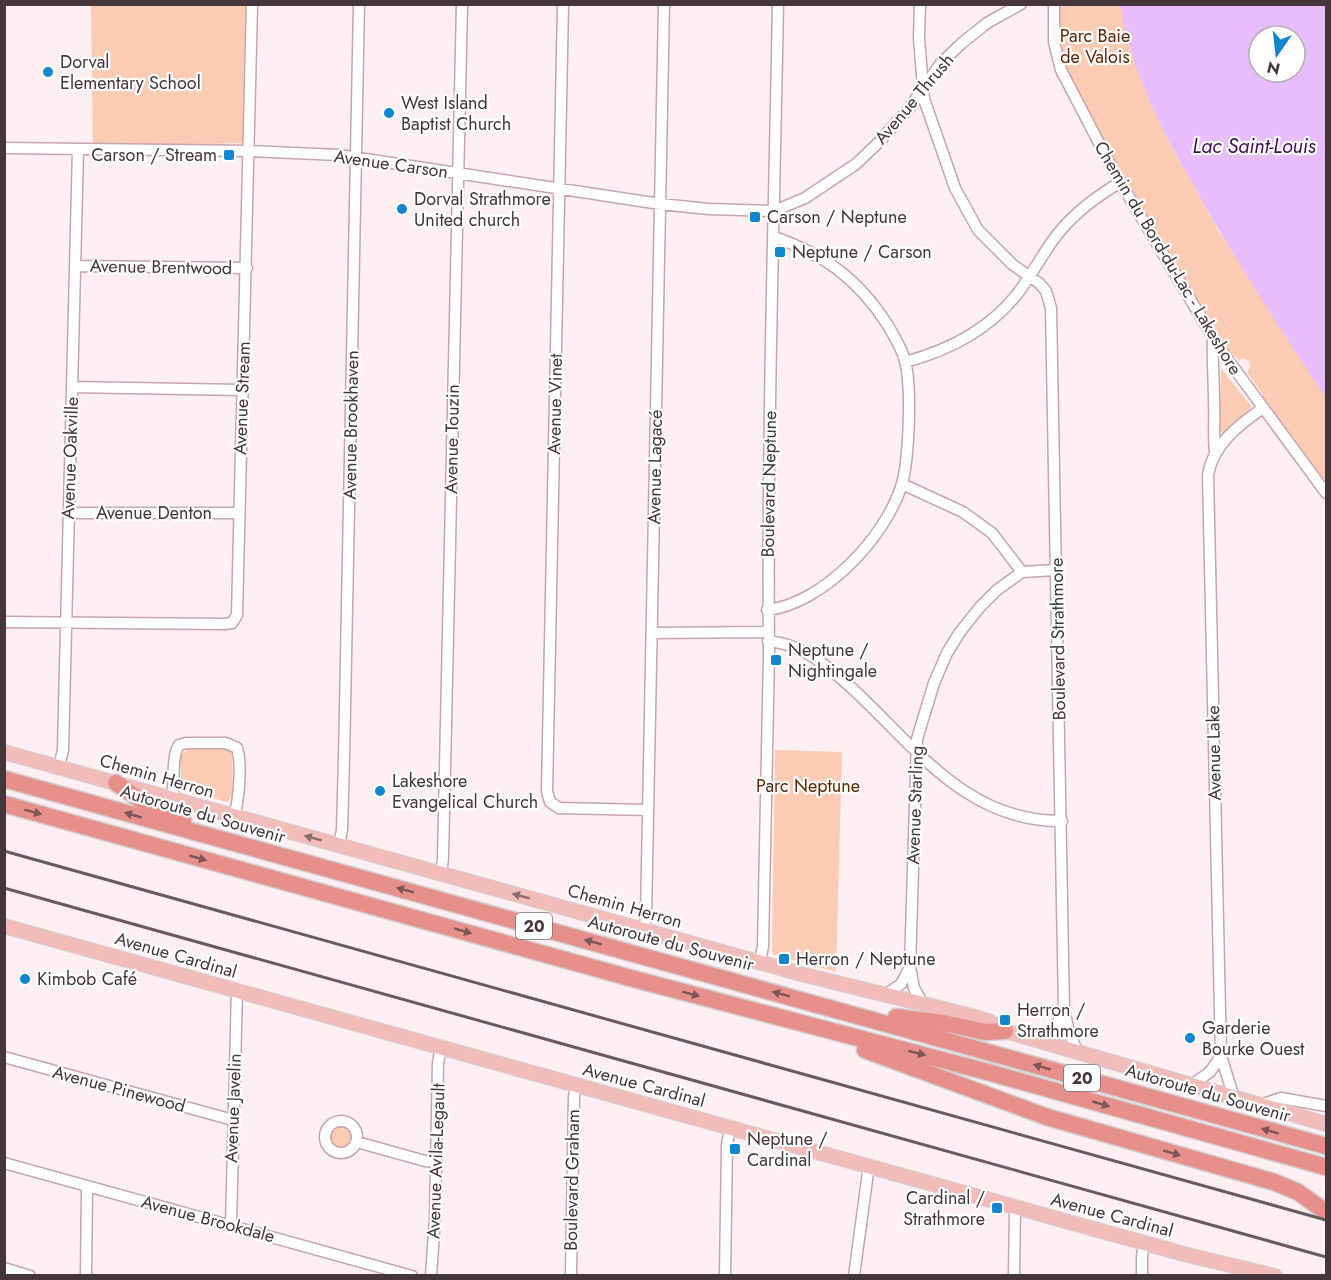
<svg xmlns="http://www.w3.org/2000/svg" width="1331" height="1280" font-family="Jost,sans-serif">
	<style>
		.green { fill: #fccbb4 }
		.water { fill: #e7bdfc; fill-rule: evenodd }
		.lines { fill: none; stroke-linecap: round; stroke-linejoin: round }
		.minor-casing { stroke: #c8a5ae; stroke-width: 13 }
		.major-casing { stroke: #d2cfd0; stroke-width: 16 }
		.highway-casing { stroke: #d2cfd0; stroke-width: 19 }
		.minor { stroke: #fff; stroke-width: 10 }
		.major { stroke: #f1bcb9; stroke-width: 14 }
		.highway { stroke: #e7908b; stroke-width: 16 }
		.rail { stroke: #685a5e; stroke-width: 3 }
		.oneway { fill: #7d5656 }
		.oneway2 { fill: #896c6d }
		.poi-dot { fill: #1185cd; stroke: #fff; stroke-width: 2 }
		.labels { text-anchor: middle; stroke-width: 4.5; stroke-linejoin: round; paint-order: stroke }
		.shield { fill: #fff; stroke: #7c7275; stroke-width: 1.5 }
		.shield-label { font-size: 16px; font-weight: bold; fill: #44363a }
		.park-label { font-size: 18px; fill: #5e2806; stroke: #fff }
		.poi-label { font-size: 18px; fill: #44363a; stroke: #fff; text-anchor: start }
		.street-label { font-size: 18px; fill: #44363a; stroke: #fff }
		.water-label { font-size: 20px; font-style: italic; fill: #3e0c51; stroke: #fff }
	</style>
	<rect width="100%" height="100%" fill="#feeff3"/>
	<path class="green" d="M91 5H250L244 143 93 147Z
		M1060 5H1120L1129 44 1148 97 1173 149 1221 235 1326 398V482L1262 396 1263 395 1247 372 1250 367 1249 361 1243 358 1239 361 1233 354 1231 355 1116 164 1071 81 1062 56 1060 39Z
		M1221 368 1251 406 1249 411 1223 433 1220 431Z
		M188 748H226L232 753 233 794 228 802 187 792 181 787V755Z
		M775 750 842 752 836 972 789 959V956L785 955 784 957 774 955 772 952Z
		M330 1137a11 11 0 1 1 22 0a11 11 0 1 1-22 0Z"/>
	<path class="water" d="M1120 5H1326V398C1279 327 1232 256 1191 181 1160 126 1130 68 1120 5ZM1259 36H1295V72H1259Z"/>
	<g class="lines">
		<g class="minor-casing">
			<path id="minor" d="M563 4 547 791 550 802 559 808 648 810
				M920 4 919 38 924 99 955 188 978 230 1013 265 1039 283 1046 291 1051 308 1064 1010 1069 1032 1078 1053
				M1054 4V42L1061 70 1113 170 1220 349 1326 493
				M4 148 250 151 339 155 660 204 709 209 774 211 805 198 856 164 879 142 910 107 941 63 962 43 987 23 1021 4
				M75 266 247 268
				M1213 339C1212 359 1214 379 1214 400 1215 418 1213 434 1215 452
				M905 362C950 350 989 330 1018 293 1030 277 1040 259 1051 243 1068 218 1095 197 1121 182
				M72 387 242 390
				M902 484 963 512 992 533 1022 572
				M68 513H239
				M767 610C823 604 886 537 902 484 909 458 912 387 905 361 902 348 894 336 887 324 858 279 824 254 774 237
				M4 622 224 624 232 623 237 615 252 4
				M652 633 768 632
				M768 641C800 644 821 661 844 681 911 740 962 822 1062 821
				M59 767 63 750 78 149
				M172 799C175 783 171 757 179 745L186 743H226L237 748C242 763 239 801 234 816
				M339 845 342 830 344 758 359 4
				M441 874 443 858 462 4
				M644 930 646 917 664 4
				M760 962 763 946 769 654C767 437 774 221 778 4
				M885 995 901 984 910 967
				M923 1004 914 988 910 967 917 739 934 683 947 653 960 632 980 607 997 590 1022 572 1056 570
				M1036 1040 1056 1027 1064 1010
				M4 1057 233 1120
				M1190 1086 1210 1072 1221 1056
				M1234 1098 1221 1056 1208 475C1213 444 1239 425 1263 408
				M1260 1105 1281 1098 1326 1106
				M325 1137a16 16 0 1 1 32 0a16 16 0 1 1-32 0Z
				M357 1142 425 1161 437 1162
				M4 1163 412 1276
				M231 1225 237 991
				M4 1268 30 1276
				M86 1276 87 1187
				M431 1276 435 1218 438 1063 441 1047
				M571 1276 574 1097 576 1085
				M725 1276 727 1145 730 1127
				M854 1276 869 1165
				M1014 1276 1015 1207
				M1142 1276V1256L1144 1243"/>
		</g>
		<g class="major-casing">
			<path id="major" d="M4 752 805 975 964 1014 988 1021 1005 1031 1326 1124
				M4 926 1184 1254 1275 1276"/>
		</g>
		<g class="highway-casing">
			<path id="highway" d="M4 779 1326 1146
				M116 783 143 802 183 820
				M4 804 634 979 984 1071 1326 1167
				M896 1017 943 1023 985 1032 1005 1031
				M865 1050 1047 1117 1274 1182 1298 1192 1326 1212"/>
		</g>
		<use href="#minor" class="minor"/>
		<use href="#major" class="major"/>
		<use href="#highway" class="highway"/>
		<path class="rail" d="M4 851 1326 1220
			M4 888 1326 1257"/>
	</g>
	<defs><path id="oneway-solid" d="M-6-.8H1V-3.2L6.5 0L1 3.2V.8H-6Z" transform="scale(1.5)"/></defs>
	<g class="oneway">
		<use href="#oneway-solid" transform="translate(33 812) rotate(15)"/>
		<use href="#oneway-solid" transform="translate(133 815) rotate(-164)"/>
		<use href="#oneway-solid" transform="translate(198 858) rotate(16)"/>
		<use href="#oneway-solid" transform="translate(405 890) rotate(-165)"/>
		<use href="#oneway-solid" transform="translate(463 931) rotate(16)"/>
		<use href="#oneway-solid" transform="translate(593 942) rotate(-165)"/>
		<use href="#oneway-solid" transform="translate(691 994) rotate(15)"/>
		<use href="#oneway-solid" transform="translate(781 994) rotate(-165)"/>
		<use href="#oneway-solid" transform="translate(917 1053) rotate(14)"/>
		<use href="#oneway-solid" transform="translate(1042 1067) rotate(-164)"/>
		<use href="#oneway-solid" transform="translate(1101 1104) rotate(16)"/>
		<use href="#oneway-solid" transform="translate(1270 1131) rotate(-164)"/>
		<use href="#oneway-solid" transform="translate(1172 1153) rotate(16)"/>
	</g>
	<g class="oneway2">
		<use href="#oneway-solid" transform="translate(313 838) rotate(-165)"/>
		<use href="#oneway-solid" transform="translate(521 896) rotate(-165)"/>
	</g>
	<g class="poi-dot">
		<circle cx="48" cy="72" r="6"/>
		<circle cx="389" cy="113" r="6"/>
		<rect x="223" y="149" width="12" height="12" rx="3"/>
		<circle cx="402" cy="209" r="6"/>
		<rect x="749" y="211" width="12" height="12" rx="3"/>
		<rect x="774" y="246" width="12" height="12" rx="3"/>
		<rect x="770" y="654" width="12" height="12" rx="3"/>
		<circle cx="380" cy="791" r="6"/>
		<rect x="778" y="953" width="12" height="12" rx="3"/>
		<circle cx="25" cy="979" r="6"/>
		<rect x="999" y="1014" width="12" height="12" rx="3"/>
		<circle cx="1190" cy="1038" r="6"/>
		<rect x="729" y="1143" width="12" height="12" rx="3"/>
		<rect x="991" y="1202" width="12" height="12" rx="3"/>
	</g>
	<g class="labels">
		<g class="shield">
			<rect x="516" y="913" width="36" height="26" rx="4.5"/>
			<rect x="1064" y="1065" width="36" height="26" rx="4.5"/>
		</g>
		<g class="shield-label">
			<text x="534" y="932">20</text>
			<text x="1082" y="1084">20</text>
		</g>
		<g class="park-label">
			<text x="1095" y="42">Parc Baie<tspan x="1095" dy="21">de Valois</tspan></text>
			<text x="808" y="792">Parc Neptune</text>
		</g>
		<g class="poi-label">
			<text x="60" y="68">Dorval<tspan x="60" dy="21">Elementary School</tspan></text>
			<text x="401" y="109">West Island<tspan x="401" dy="21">Baptist Church</tspan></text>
			<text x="217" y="161" text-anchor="end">Carson / Stream</text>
			<text x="414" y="205">Dorval Strathmore<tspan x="414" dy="21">United church</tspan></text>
			<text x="767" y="223">Carson / Neptune</text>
			<text x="792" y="258">Neptune / Carson</text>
			<text x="788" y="656">Neptune /<tspan x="788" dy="21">Nightingale</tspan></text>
			<text x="392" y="787">Lakeshore<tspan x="392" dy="21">Evangelical Church</tspan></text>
			<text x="796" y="965">Herron / Neptune</text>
			<text x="37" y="985">Kimbob Café</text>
			<text x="1017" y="1016">Herron /<tspan x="1017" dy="21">Strathmore</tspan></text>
			<text x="1202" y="1034">Garderie<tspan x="1202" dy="21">Bourke Ouest</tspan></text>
			<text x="747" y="1145">Neptune /<tspan x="747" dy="21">Cardinal</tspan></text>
			<text x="985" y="1204" text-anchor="end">Cardinal /<tspan x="985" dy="21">Strathmore</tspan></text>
		</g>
		<g class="street-label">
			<text transform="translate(914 99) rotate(-50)" y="6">Avenue Thrush</text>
			<text transform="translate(391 164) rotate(8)" y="6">Avenue Carson</text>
			<text transform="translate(1168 258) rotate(59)" y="6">Chemin du Bord-du-Lac - Lakeshore</text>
			<text transform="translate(161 267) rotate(1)" y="6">Avenue Brentwood</text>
			<text transform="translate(242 398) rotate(-88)" y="6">Avenue Stream</text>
			<text transform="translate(555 404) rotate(-89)" y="6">Avenue Vinet</text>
			<text transform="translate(351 425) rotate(-89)" y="6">Avenue Brookhaven</text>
			<text transform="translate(452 439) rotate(-89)" y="6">Avenue Touzin</text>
			<text transform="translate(70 458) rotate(-88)" y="6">Avenue Oakville</text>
			<text transform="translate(655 467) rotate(-89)" y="6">Avenue Lagacé</text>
			<text transform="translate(769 484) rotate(-89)" y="6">Boulevard Neptune</text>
			<text x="154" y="519">Avenue Denton</text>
			<text transform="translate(1058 639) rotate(-91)" y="6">Boulevard Strathmore</text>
			<text transform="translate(1214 753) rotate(-91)" y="6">Avenue Lake</text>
			<text transform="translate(157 776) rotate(16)" y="6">Chemin Herron</text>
			<text transform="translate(915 805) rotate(-88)" y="6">Avenue Starling</text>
			<text transform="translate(203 814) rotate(16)" y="6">Autoroute du Souvenir</text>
			<text transform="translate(625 906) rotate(16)" y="6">Chemin Herron</text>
			<text transform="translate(671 943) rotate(15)" y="6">Autoroute du Souvenir</text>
			<text transform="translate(176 955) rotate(16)" y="6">Avenue Cardinal</text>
			<text transform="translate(644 1085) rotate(15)" y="6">Avenue Cardinal</text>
			<text transform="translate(119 1089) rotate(15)" y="6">Avenue Pinewood</text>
			<text transform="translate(1208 1093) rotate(16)" y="6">Autoroute du Souvenir</text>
			<text transform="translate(233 1108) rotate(-88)" y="6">Avenue Javelin</text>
			<text transform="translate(436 1161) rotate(-88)" y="6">Avenue Avila-Legault</text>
			<text transform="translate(572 1180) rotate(-89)" y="6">Boulevard Graham</text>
			<text transform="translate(1112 1215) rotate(15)" y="6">Avenue Cardinal</text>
			<text transform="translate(208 1219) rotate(15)" y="6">Avenue Brookdale</text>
		</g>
		<g class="water-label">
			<text x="1254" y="153">Lac Saint-Louis</text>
		</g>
	</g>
	<rect width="1331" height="1280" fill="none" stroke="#44363a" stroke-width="12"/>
	<g transform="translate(1277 54) rotate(194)"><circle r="28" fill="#ffffff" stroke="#b4afb0" stroke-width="1.5"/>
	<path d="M0-4.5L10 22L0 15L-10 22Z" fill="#1185cd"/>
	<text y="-9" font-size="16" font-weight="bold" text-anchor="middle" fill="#44363a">N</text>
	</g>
</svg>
